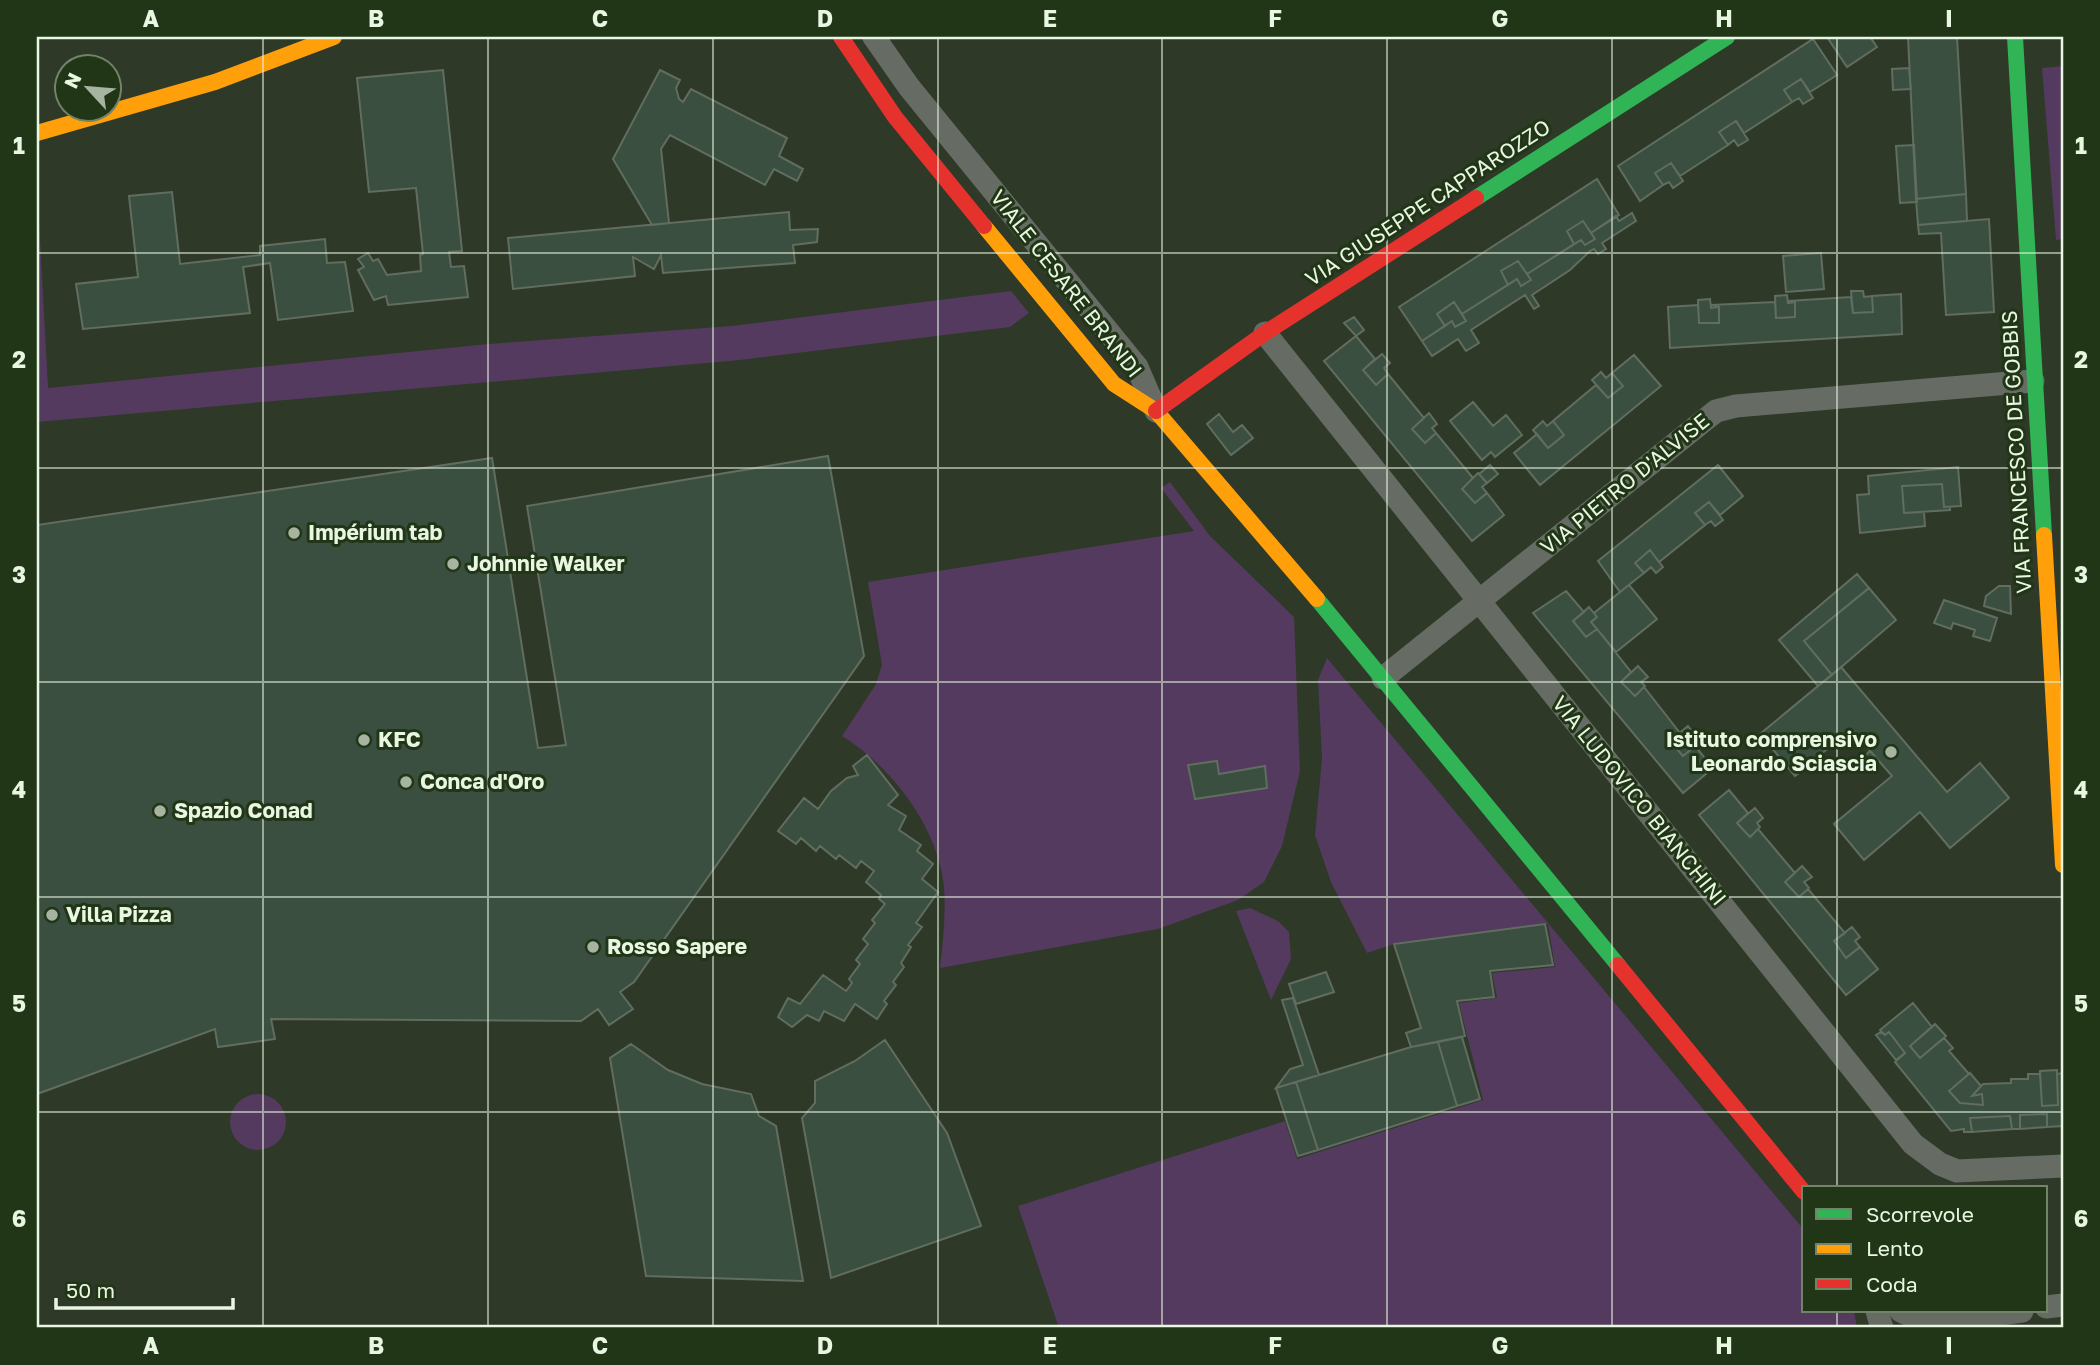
<svg xmlns="http://www.w3.org/2000/svg" width="2100" height="1365" font-family="'Golos Text',sans-serif">
	<style>
		.green { fill: #543a5e }
		.building { fill: #3a4f3f; stroke: #606d60; stroke-width: 2 }
		.lines { fill: none; stroke-linecap: round; stroke-linejoin: round }
		.street { stroke: #666b64; stroke-width: 23 }
		.fast { stroke: #30b455; stroke-width: 16 }
		.slow { stroke: #ff9f0a; stroke-width: 16 }
		.jam { stroke: #e5322d; stroke-width: 16 }
		.grid { fill: none; stroke: #e8f6e2; stroke-width: 2; stroke-opacity: 0.55 }
		.poi-dot { fill: #a7b4a1; stroke: #213616; stroke-width: 2.5 }
		.labels { text-anchor: middle; stroke-width: 6; stroke-linejoin: round; paint-order: stroke }
		.street-label { font-size: 21px; fill: #e8f6e2; stroke: #213616 }
		.poi-label { font-size: 21px; font-weight: bold; fill: #e8f6e2; stroke: #213616; text-anchor: start }
		.neatline { fill: none; stroke: #e8f6e2; stroke-width: 2.5 }
		.grid-label { font-size: 23px; text-anchor: middle; font-weight: bold; fill: #e8f6e2 }
	</style>
	<rect width="100%" height="100%" fill="#2e3928"/>
	<path class="green" d="M2063 66V239L2056 240 2042 68Z
		M37 183 48 388 488 344 732 326 1011 291 1029 313 1010 327 740 360 37 422Z
		M1170 482 1210 536 1294 617 1300 771 1282 846 1264 882 1238 900 1158 929 940 968C943 941 946 915 944 887 938 827 892 767 842 736L876 684 882 665 868 582 1194 531 1161 488Z
		M1327 658 1804 1230V1311H1854L1857 1328H1059L1018 1206 1285 1121 1297 1159 1483 1100 1459 1003 1497 998 1492 973 1555 967 1548 924H1545L1394 944 1367 953 1331 882 1315 835 1322 758 1318 680Z
		M1250 908 1278 921 1289 932 1291 959 1271 1000 1236 911Z
		M230 1122a28 28 0 1 1 56 0a28 28 0 1 1-56 0Z"/>
	<path class="building" d="M1827 37H1870L1877 47 1847 67Z
		M1908 37H1957L1966 194 1916 199Z
		M1813 39 1837 75 1810 92 1801 79 1784 90 1792 102 1744 133 1736 121 1719 132 1728 145 1680 176 1671 163 1655 173 1663 185 1640 201 1618 166Z
		M1909 68 1911 89 1893 90 1892 69Z
		M443 70 462 251 449 252 451 267 464 266 468 297 388 305 386 296 374 300 358 270 364 267 358 259 368 253 373 261 378 259 387 275 421 271 420 255 423 254 416 188 369 192 357 78Z
		M660 70 680 80 676 88 679 99 683 102 691 89 787 138 779 156 803 169 797 181 774 169 765 185 670 135 661 149 669 223 652 225 613 159Z
		M1801 79 1813 98 1803 104 1799 98 1792 102 1784 90Z
		M1736 121 1748 140 1738 146 1734 140 1728 145 1719 132Z
		M1914 145 1917 202 1900 203 1896 146Z
		M1671 163 1683 181 1673 188 1669 182 1663 185 1655 173Z
		M1597 179 1619 215 1591 233 1583 221 1567 231 1574 244 1527 274 1518 261 1501 271 1508 285 1462 314 1454 302 1437 314 1445 326 1422 341 1399 307Z
		M172 192 180 264 260 255V246L325 239 327 263 345 262 353 311 278 320 270 263 243 267 250 313 83 329 76 284 138 277 129 196Z
		M1966 194 1967 221 1918 225 1916 199Z
		M789 212 790 230 818 229 817 242 793 245 795 263 663 273 661 255 654 269 633 257 635 276 513 289 508 238Z
		M1632 213 1636 221 1602 243 1606 249 1598 254 1594 249 1590 251 1570 270 1532 295 1539 306 1534 309 1525 295 1471 330 1479 343 1466 351 1458 339 1432 356 1422 341 1452 321 1455 327 1466 321 1462 314 1517 279 1521 286 1531 280 1527 274 1581 240 1585 245 1595 239 1591 233 1616 216 1619 221Z
		M1989 219 1994 312 1946 315 1941 233 1919 234 1918 225Z
		M1583 221 1595 239 1585 245 1581 240 1574 244 1567 231Z
		M1821 253 1824 289 1786 292 1783 256Z
		M1518 261 1531 280 1521 286 1517 279 1508 285 1501 271Z
		M1851 291H1863L1864 297 1872 296 1873 312 1853 313Z
		M1901 294 1902 334 1670 348 1668 307 1698 305 1699 323H1719V307L1711 305 1775 302 1776 318 1795 317V302L1788 301 1851 297 1853 313 1873 312 1872 296Z
		M1787 295 1788 303 1795 302V317L1776 318 1775 296Z
		M1710 299 1711 308 1719 307V323H1699L1698 300Z
		M1454 302 1466 321 1455 327 1452 321 1445 326 1437 314Z
		M1354 317 1364 330 1356 336 1344 323Z
		M1356 336 1375 359 1363 370 1376 385 1388 374 1424 418 1412 429 1425 443 1436 433 1473 478 1462 489 1475 503 1487 493 1504 515 1472 541 1324 361Z
		M1382 354 1390 363 1384 368 1388 374 1376 385 1363 370Z
		M1634 355 1661 386 1540 485 1514 453 1537 434 1548 448 1564 435 1553 421 1596 385 1608 398 1623 386 1612 373Z
		M1601 372 1606 378 1612 373 1623 386 1608 398 1592 380Z
		M1473 402 1493 426 1506 415 1522 435 1495 457 1491 452 1482 460 1450 421Z
		M1429 413 1437 424 1432 428 1436 433 1425 443 1412 429Z
		M1219 414 1233 432 1242 425 1253 438 1231 455 1207 424Z
		M1543 421 1547 426 1553 421 1564 435 1548 448 1533 430Z
		M828 456 864 656 634 982 620 992 633 1009 609 1025 598 1009 581 1021 271 1019 275 1039 218 1047 215 1029 37 1094V525L492 458 538 748 566 745 527 506Z
		M1490 465 1498 474 1487 483 1479 474Z
		M1718 465 1743 496 1720 515 1709 502 1695 513 1705 525 1659 562 1650 550 1635 563 1644 573 1620 592 1598 561Z
		M1958 467 1961 506 1944 507 1942 484 1902 486 1904 513 1924 512 1925 526 1860 533 1857 495 1869 494 1868 476Z
		M1478 473 1487 483 1482 487 1487 493 1475 503 1462 489Z
		M1942 484 1944 507H1950V510L1904 513 1902 486Z
		M1709 502 1723 520 1715 526 1711 521 1705 525 1695 513Z
		M1650 550 1663 567 1656 573 1651 567 1644 573 1635 563Z
		M1857 574 1869 588 1804 641 1832 675 1818 686 1779 640Z
		M1629 585 1657 619 1616 652 1591 622 1597 617 1594 613Z
		M1999 586H2010L2011 614 1984 606 1986 596Z
		M1869 588 1896 620 1832 675 1804 641Z
		M1566 591 1584 612 1573 621 1586 637 1597 629 1631 672 1621 682 1635 696 1644 687 1680 733 1670 741 1683 756 1695 746 1713 768 1683 793 1533 613Z
		M1944 600 1997 618 1990 641 1973 636 1975 630 1953 623 1951 629 1934 623Z
		M1589 607 1597 617 1591 622 1597 629 1586 637 1573 621Z
		M1638 666 1648 677 1641 682 1645 686 1635 696 1621 682Z
		M1841 667 1947 792 1980 763 2009 798 1950 848 1920 812 1864 860 1834 824 1892 776 1851 729 1795 776 1760 734Z
		M1688 726 1696 736 1690 740 1695 746 1683 756 1670 741Z
		M1870 751 1878 760 1863 773 1856 764Z
		M867 755 898 795 888 805 906 816 899 830 921 845 917 851 933 864 922 879 938 892 916 923 922 927 908 945 911 947 901 963 904 967 893 982 896 985 884 1001 887 1004 877 1019 855 1004 844 1021 824 1011 819 1021 807 1015 792 1027 778 1017 788 998 800 1004 823 975 846 991 852 983 849 979 860 964 856 960 868 944 863 939 875 923 872 920 885 904 879 899 881 895 866 882 874 871 861 861 856 868 839 855 836 859 820 846 816 851 801 838 796 844 778 831 804 798 818 809 831 791 847 778 858 775 853 766Z
		M1217 761 1219 774 1265 766 1267 788 1195 799 1188 765Z
		M1729 790 1748 813 1737 823 1750 837 1758 829 1795 873 1785 882 1799 897 1808 889 1845 933 1834 941 1846 958 1860 947 1878 969 1846 995 1699 815Z
		M1755 808 1763 818 1757 823 1760 827 1750 837 1737 823Z
		M1802 866 1812 877 1804 882 1809 888 1799 897 1785 882Z
		M1545 924 1553 965 1490 971 1494 997 1457 1001 1465 1036 1411 1047 1406 1033 1421 1028 1394 944Z
		M1852 927 1860 937 1855 941 1860 947 1846 958 1834 941Z
		M1326 972 1334 992 1296 1004 1289 984Z
		M1293 998 1319 1075 1276 1088 1290 1069 1303 1065 1282 1000Z
		M1913 1003 1932 1027 1910 1046 1920 1058 1944 1038 1953 1048 1949 1051 1969 1074 1949 1091 1960 1103 1983 1105 1982 1094 1972 1096 1983 1084 2011 1083V1079H2028V1074H2040L2042 1106 2058 1105 2057 1074 2063 1073V1126L2047 1127V1114L2020 1115V1129H2012L2010 1116 1970 1118 1972 1132H1964V1129L1951 1131 1895 1062 1905 1053 1889 1032 1885 1035 1880 1030Z
		M1935 1024 1946 1036 1920 1058 1910 1046Z
		M1881 1032 1885 1035 1889 1032 1905 1053 1896 1060 1876 1035Z
		M1462 1037 1480 1099 1457 1106 1438 1042Z
		M885 1040 947 1133 981 1226 831 1278 802 1118 815 1103V1081L855 1061Z
		M1438 1042 1457 1106 1318 1150 1296 1082 1411 1047Z
		M631 1044 668 1070 702 1084 751 1094 759 1116 776 1126 803 1281 646 1276 610 1058Z
		M2057 1070 2058 1105 2042 1106 2040 1071Z
		M1970 1073 1981 1086 1972 1096 1982 1094 1983 1105 1960 1103 1949 1091Z
		M1296 1082 1318 1150 1298 1156 1276 1088Z
		M2047 1114V1127L2020 1129V1115Z
		M2010 1116 2012 1129 1972 1132 1970 1118Z"/>
	<g class="lines">
		<path class="street" d="M874 37 909 87 1137 367 1156 411
			M1265 333 1913 1144 1940 1164 1957 1171 2063 1166
			M1383 678 1716 411 1736 406 2033 381
			M2046 1307 2063 1305
			M1877 1311 1882 1328
			M1901 1311 1929 1324 2022 1311"/>
		<path class="fast" d="M2015 37 2044 535
			M1476 198 1727 37
			M1317 599 1618 965"/>
		<path class="slow" d="M37 133 215 82 334 37
			M984 226 1114 384 1156 411 1317 599
			M2044 535 2063 865"/>
		<path class="jam" d="M841 37 895 117 984 226
			M1156 411 1265 333 1476 198
			M1618 965 1804 1192"/>
	</g>
	<path class="grid" d="M263 37V1328M488 37V1328M713 37V1328M938 37V1328M1162 37V1328M1387 37V1328M1612 37V1328M1837 37V1188M37 253H2063M37 468H2063M37 682H2063M37 897H2063M37 1112H2063M1837 1311V1328"/>
	<g class="poi-dot">
		<circle cx="294" cy="533" r="7"/>
		<circle cx="453" cy="564" r="7"/>
		<circle cx="364" cy="740" r="7"/>
		<circle cx="1891" cy="752" r="7"/>
		<circle cx="406" cy="782" r="7"/>
		<circle cx="160" cy="811" r="7"/>
		<circle cx="52" cy="915" r="7"/>
		<circle cx="593" cy="947" r="7"/>
	</g>
	<g class="labels">
		<g class="street-label">
			<text transform="translate(1428 203) rotate(-33)" y="7">VIA GIUSEPPE CAPPAROZZO</text>
			<text transform="translate(1066 284) rotate(52)" y="7">VIALE CESARE BRANDI</text>
			<text transform="translate(2017 452) rotate(-93)" y="7">VIA FRANCESCO DE GOBBIS</text>
			<text transform="translate(1625 484) rotate(-39)" y="7">VIA PIETRO D'ALVISE</text>
			<text transform="translate(1639 801) rotate(51)" y="7">VIA LUDOVICO BIANCHINI</text>
		</g>
		<g class="poi-label">
			<text x="308" y="540">Impérium tab</text>
			<text x="467" y="571">Johnnie Walker</text>
			<text x="378" y="747">KFC</text>
			<text x="1877" y="747" text-anchor="end">Istituto comprensivo<tspan x="1877" dy="24">Leonardo Sciascia</tspan></text>
			<text x="420" y="789">Conca d'Oro</text>
			<text x="174" y="818">Spazio Conad</text>
			<text x="66" y="922">Villa Pizza</text>
			<text x="607" y="954">Rosso Sapere</text>
		</g>
	</g>
	<rect width="2100" height="1365" fill="none" stroke="#213616" stroke-width="77"/>
	<rect x="1802" y="1186" width="245" height="126" fill="#213616" stroke="#718368" stroke-width="2"/>
	<rect x="1816" y="1209" width="35" height="10" fill="#30b455" stroke="#718368" stroke-width="2"/>
	<text x="1866" y="1222" font-size="21" fill="#e8f6e2">Scorrevole</text>
	<rect x="1816" y="1244" width="35" height="10" fill="#ff9f0a" stroke="#718368" stroke-width="2"/>
	<text x="1866" y="1256" font-size="21" fill="#e8f6e2">Lento</text>
	<rect x="1816" y="1279" width="35" height="10" fill="#e5322d" stroke="#718368" stroke-width="2"/>
	<text x="1866" y="1292" font-size="21" fill="#e8f6e2">Coda</text>
	<g transform="translate(88 88) rotate(296)"><circle r="33" fill="#213616" stroke="#718368" stroke-width="2"/>
	<path d="M0-5L12 26L0 18L-12 26Z" fill="#a7b4a1"/>
	<text y="-10" font-size="19" font-weight="bold" text-anchor="middle" fill="#e8f6e2">N</text>
	</g>
	<path d="M56 1298v10h177v-10" fill="none" stroke="#e8f6e2" stroke-width="3.5"/>
	<text x="66" y="1298" font-size="21" fill="#e8f6e2" stroke="#213616" stroke-width="5" paint-order="stroke">50 m</text>
	<rect x="38" y="38" width="2024" height="1288" class="neatline"/>
	<g class="grid-label">
		<text x="151" y="27">A</text>
		<text x="376" y="27">B</text>
		<text x="600" y="27">C</text>
		<text x="825" y="27">D</text>
		<text x="1050" y="27">E</text>
		<text x="1275" y="27">F</text>
		<text x="1500" y="27">G</text>
		<text x="1724" y="27">H</text>
		<text x="1949" y="27">I</text>
		<text x="19" y="154">1</text>
		<text x="2081" y="154">1</text>
		<text x="19" y="368">2</text>
		<text x="2081" y="368">2</text>
		<text x="19" y="583">3</text>
		<text x="2081" y="583">3</text>
		<text x="19" y="798">4</text>
		<text x="2081" y="798">4</text>
		<text x="19" y="1012">5</text>
		<text x="2081" y="1012">5</text>
		<text x="19" y="1227">6</text>
		<text x="2081" y="1227">6</text>
		<text x="151" y="1354">A</text>
		<text x="376" y="1354">B</text>
		<text x="600" y="1354">C</text>
		<text x="825" y="1354">D</text>
		<text x="1050" y="1354">E</text>
		<text x="1275" y="1354">F</text>
		<text x="1500" y="1354">G</text>
		<text x="1724" y="1354">H</text>
		<text x="1949" y="1354">I</text>
	</g>
</svg>
